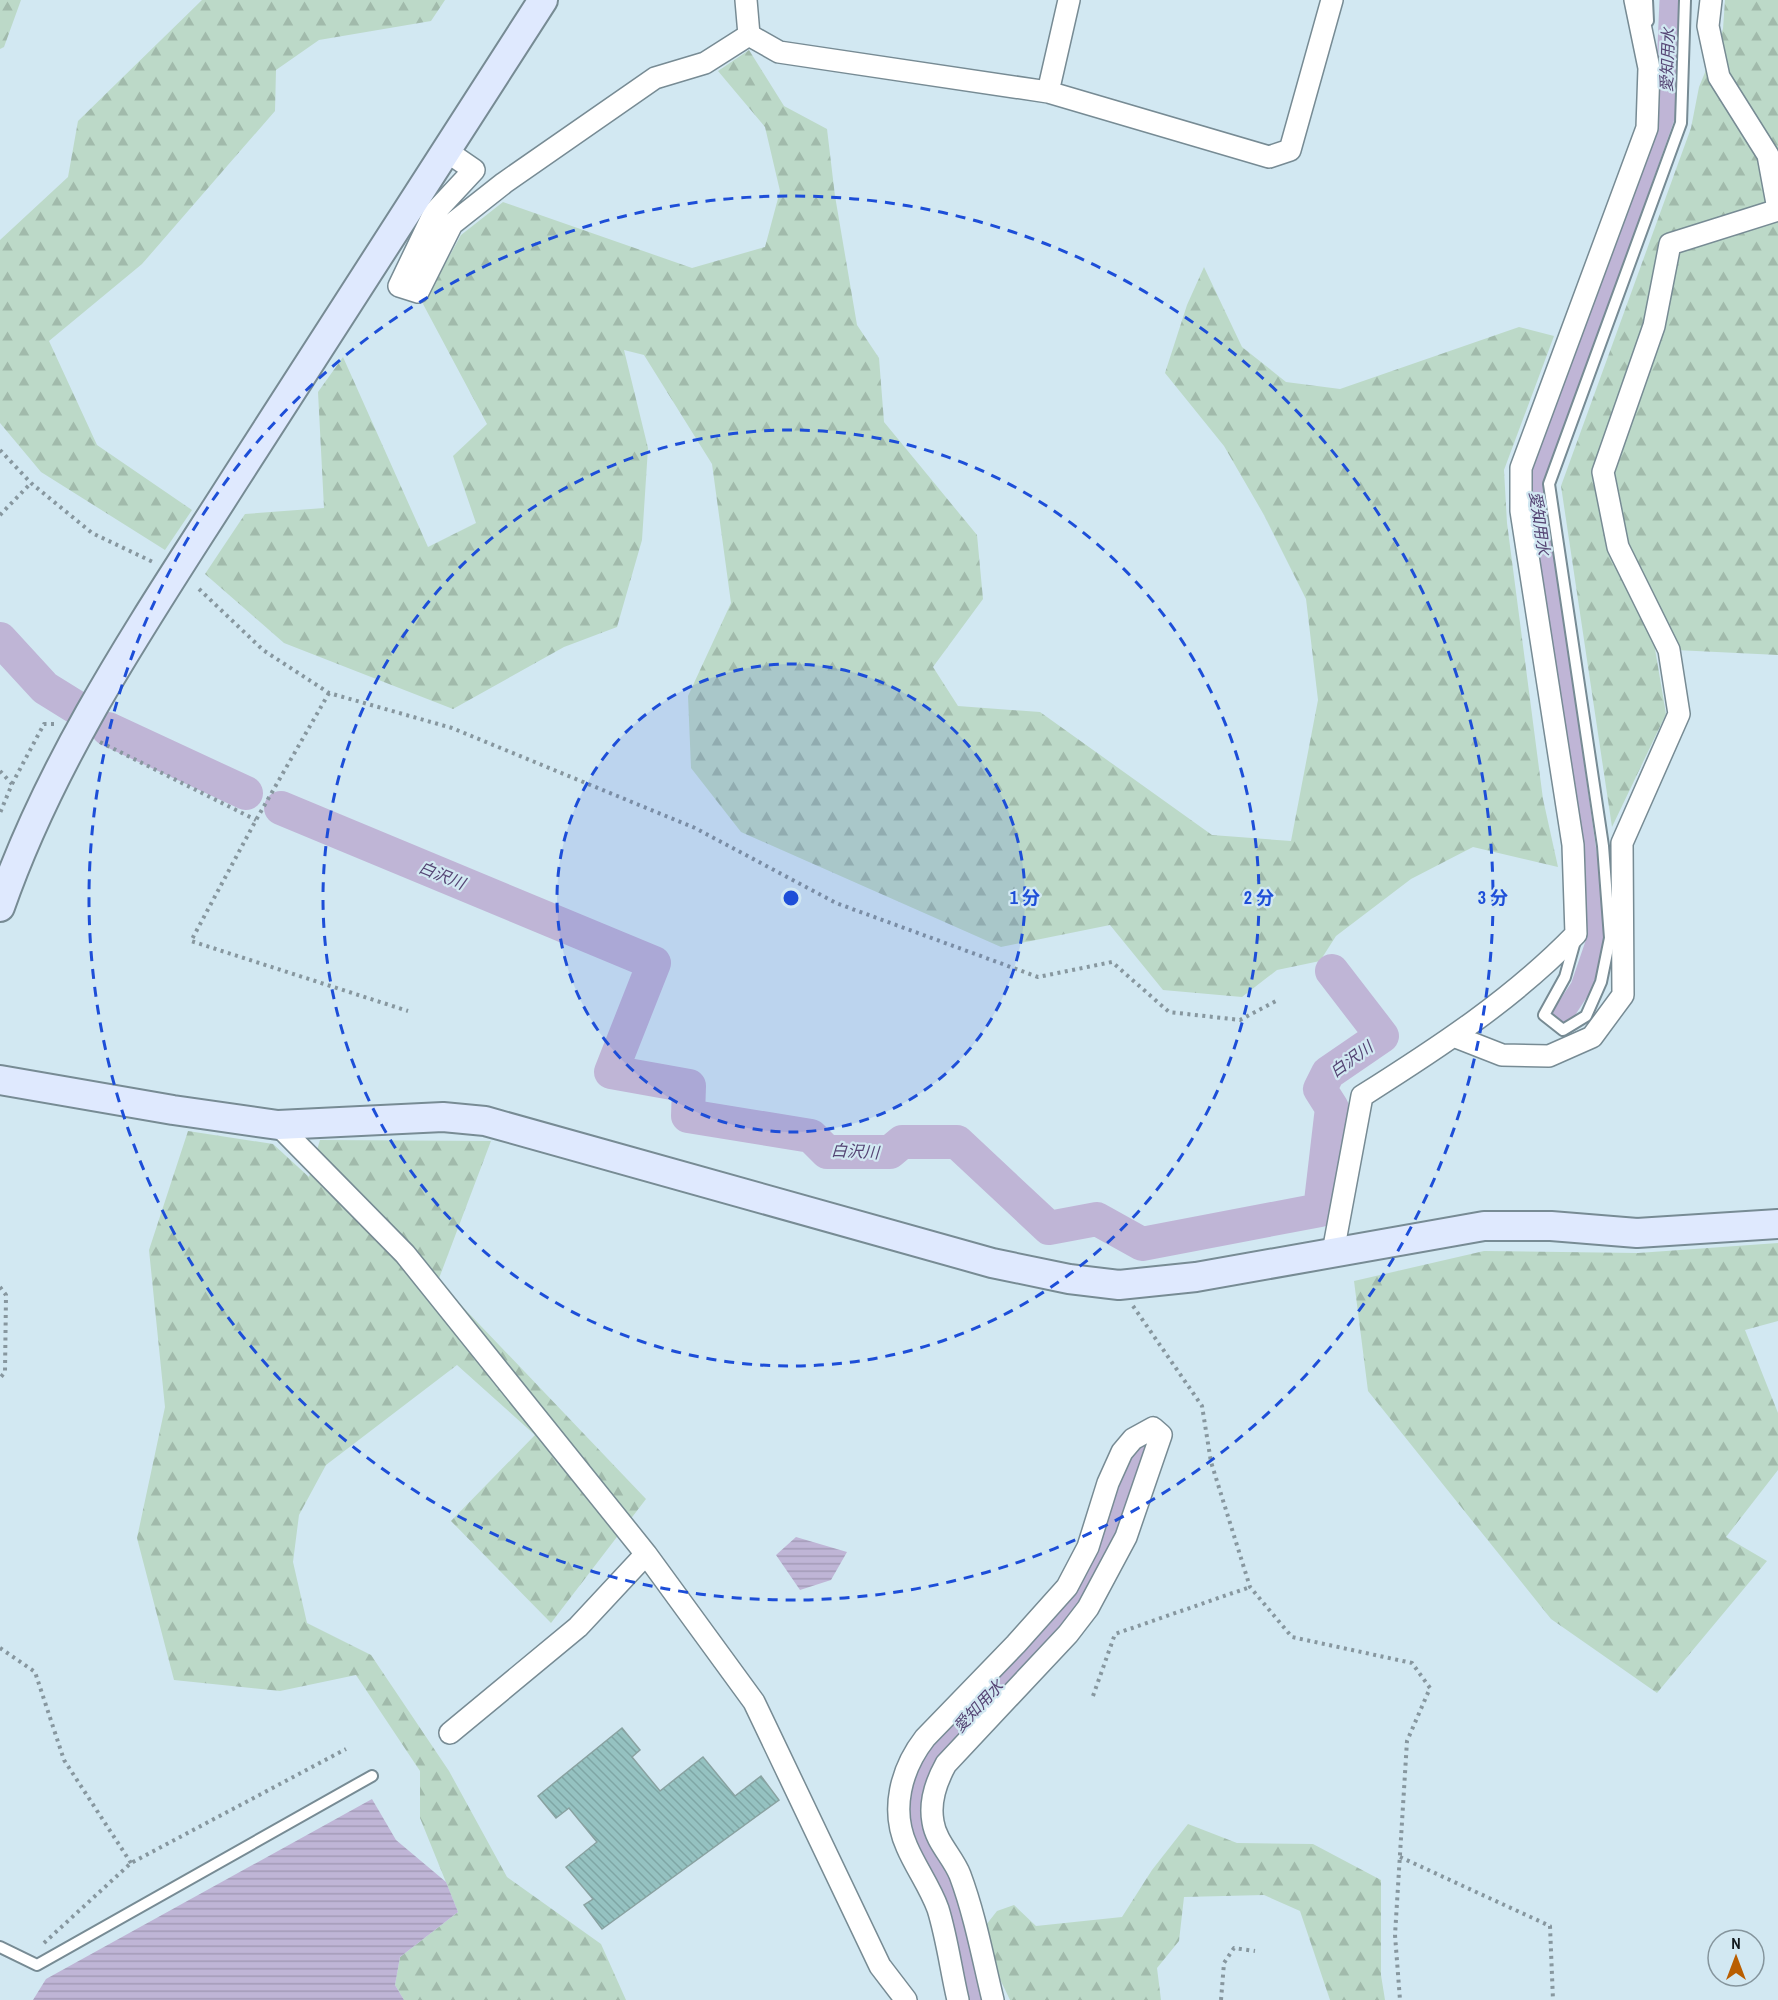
<svg xmlns="http://www.w3.org/2000/svg" width="1778" height="2000" font-family="'Archivo Narrow','Noto Sans JP',sans-serif">
	<style>
		.forest { fill: url(#forest-firs) }
		.water { fill: url(#water-rules) }
		.lines { fill: none; stroke-linecap: round; stroke-linejoin: round }
		.canal { stroke: #bfb5d6; stroke-width: 21 }
		.river { stroke: #bfb5d6; stroke-width: 34 }
		.building { fill: url(#building-back-hatch); stroke: #89a2a1; stroke-width: 1.5 }
		.lane-casing { stroke: #778b94; stroke-width: 14 }
		.street-casing { stroke: #778b94; stroke-width: 24 }
		.secondary-casing { stroke: #778b94; stroke-width: 32 }
		.path { stroke: #87979f; stroke-width: 4; stroke-dasharray: 3 4.5; stroke-linecap: butt }
		.lane { stroke: #fff; stroke-width: 10 }
		.street { stroke: #fff; stroke-width: 21 }
		.secondary { stroke: #dfe9fe; stroke-width: 28 }
		.ring { fill: none; stroke: #1d4ed8; stroke-width: 3; stroke-dasharray: 10 8 }
		.labels { text-anchor: middle; stroke-width: 4.5; stroke-linejoin: round; paint-order: stroke }
		.water-label { font-size: 16px; font-style: italic; fill: #554574; stroke: #d2e8f2 }
		.centre { fill: #1d4ed8; stroke: #d2e8f2; stroke-width: 3 }
		.ring-label { font-size: 18px; text-anchor: middle; font-weight: bold; fill: #1d4ed8; stroke: #d2e8f2; stroke-width: 4.5; stroke-linejoin: round; paint-order: stroke }
	</style>
	<defs>
		<pattern id="forest-firs" width="22" height="20" patternUnits="userSpaceOnUse" patternTransform="scale(1.5)"><rect width="22" height="20" fill="#bcd9c8"/><path d="M5 1l3.5 6h-7zM16 11l3.5 6h-7z" fill="#a1baab"/></pattern>
		<pattern id="water-rules" width="6" height="5" patternUnits="userSpaceOnUse" patternTransform="scale(1.5)"><rect width="6" height="5" fill="#bfb5d6"/><path d="M0 2.5h6" fill="none" stroke="#a39bb7"/></pattern>
		<pattern id="building-back-hatch" width="6" height="6" patternUnits="userSpaceOnUse" patternTransform="scale(1.5)"><rect width="6" height="6" fill="#95c2c1"/><path d="M-1 5l2 2M0 0l6 6M5-1l2 2" fill="none" stroke="#7fa6a5"/></pattern>
	</defs>
	<rect width="100%" height="100%" fill="#d2e8f2"/>
	<path class="forest" d="M0 0H21L4 47 0 49Z
		M445 0 431 21 319 40 276 70 275 111 142 264 49 341 97 445 192 510 165 550 41 472 0 423V240L68 177 78 121 202 0Z
		M1725 0H1778V655L1655 649 1666 714 1612 827 1561 486 1691 128 1699 87 1723 29Z
		M749 50 784 106 827 129 835 196 857 325 879 358 884 422 977 535 983 599 933 667 958 706 1040 712 1212 835 1291 841 1318 700 1306 599 1264 515 1224 446 1165 373 1187 305 1204 267 1242 347 1286 382 1340 389 1519 327 1554 336 1504 470 1507 523 1543 799 1558 867 1473 847 1411 879 1336 936 1320 961 1277 970 1242 997 1163 990 1110 925 1001 947 741 832 691 768 688 696 731 603 712 464 644 355 624 350 648 448 642 540 617 627 564 647 453 709 284 643 205 574 245 514 324 508 318 392 343 357 428 547 476 523 453 456 487 424 423 304 461 235 503 202 692 268 765 247 780 191 765 127 718 71Z
		M188 1131 273 1144 309 1177 320 1140 491 1141 438 1281 646 1499 551 1623 451 1521 535 1435 457 1365 326 1465 299 1515 293 1562 307 1623 371 1655 449 1771 507 1877 601 1944 626 2000H404L395 1985 400 1957 458 1912 420 1818V1771L356 1675 280 1691 174 1680 137 1538 165 1407 149 1250Z
		M1778 1243V1321L1745 1330 1778 1413V1470L1726 1537 1767 1561 1657 1693 1551 1619 1368 1391 1354 1281 1484 1251 1638 1253Z
		M1188 1824 1237 1843 1313 1844 1381 1880V1975L1385 2000H1330L1300 1911 1264 1895 1184 1897 1179 1941 1157 1968 1161 2000H1010L998 1975 986 1925 997 1911 1014 1905 1036 1926 1122 1917 1152 1870Z"/>
	<path class="water" d="M796 1537 847 1552 831 1580 800 1590 776 1555Z
		M372 1799 396 1840 446 1882 458 1912 400 1957 395 1985 404 2000H33L46 1979Z"/>
	<g class="lines">
		<path class="canal" d="M1560 1019 1581 987 1598 937 1534 484 1665 115 1670 0
			M974 2000 949 1897 917 1835 912 1808 917 1780 927 1761 965 1717 1047 1632 1083 1586 1107 1537 1131 1464 1154 1435"/>
		<path class="river" d="M0 639 45 688 74 706
			M108 729 246 793
			M281 808 654 963 611 1072 689 1086 688 1116 811 1136 827 1152H890L902 1142H957L1049 1228 1097 1219 1142 1244 1320 1210 1332 1108 1320 1089 1328 1073 1382 1036 1332 971"/>
	</g>
	<path class="building" d="M622 1728 640 1750 632 1757 660 1791 703 1757 735 1796 761 1776 779 1800 602 1929 584 1905 593 1899 566 1867 597 1842 569 1808 556 1818 538 1796Z"/>
	<g class="lines">
		<g class="lane-casing">
			<path id="lane" d="M1647 0 1648 21
				M1575 941 1565 977 1544 1015 1563 1030 1586 1016 1601 982 1610 938 1603 846 1549 484 1681 123 1685 0
				M0 1947 37 1965 372 1776"/>
		</g>
		<g class="street-casing">
			<path id="street" d="M746 0 749 35
				M1711 0 1708 26 1719 77 1768 155 1778 209
				M749 35 779 52 1048 92 1269 157 1290 150 1332 0
				M1048 92 1069 0
				M445 150 474 170 434 213 399 286 418 292 452 224 504 183 655 78 705 63 749 35
				M1456 1037 1502 1055 1549 1056 1592 1037 1623 995 1622 843 1679 714 1669 650 1618 547 1603 472 1654 326 1670 244 1778 210
				M278 1125 405 1254 646 1554 754 1702 880 1966 906 2000
				M1333 1252 1362 1096C1438 1048 1513 999 1576 934L1573 845 1521 511V468L1647 128 1649 68 1635 0
				M450 1733 578 1627 646 1554
				M958 2000C951 1970 947 1938 938 1909 930 1887 916 1868 907 1847 890 1810 901 1769 925 1738L1016 1644 1067 1587 1088 1547 1108 1483 1122 1452 1133 1439 1153 1428 1161 1435 1126 1537 1088 1608 1068 1634 946 1764C936 1782 929 1801 933 1822 936 1842 953 1857 960 1875 975 1915 983 1959 993 2000"/>
		</g>
		<g class="secondary-casing">
			<path id="secondary" d="M0 907C54 752 148 616 235 479 337 319 439 159 543 0
				M0 1080 173 1110 278 1125 443 1117 485 1121 992 1263 1069 1279 1119 1285 1196 1277 1484 1226H1551L1637 1233 1778 1224"/>
		</g>
		<path class="path" d="M0 450 31 483 92 533 155 563
			M0 515 31 483
			M199 589 263 650 329 693 452 728 695 828 836 903 1038 977 1112 962 1169 1012 1240 1020 1276 1001
			M329 693 256 820 191 941 408 1011
			M100 742 256 820
			M0 771 12 784 0 813
			M12 784 44 724H57
			M0 1287 6 1295 5 1372 0 1378
			M1133 1306 1202 1406 1211 1462 1250 1587 1292 1637 1412 1663 1430 1688 1407 1741 1395 1935 1400 2000
			M0 1648 35 1672 64 1760 131 1863
			M1093 1696 1115 1634 1250 1587
			M1400 1857 1550 1926 1553 2000
			M44 1943 131 1863 346 1749
			M1221 2000 1224 1963 1234 1948 1255 1951"/>
		<use href="#lane" class="lane"/>
		<use href="#street" class="street"/>
		<use href="#secondary" class="secondary"/>
	</g>
	<circle cx="791" cy="898" r="234" fill="#1d4ed8" fill-opacity=".12"/>
	<g class="ring">
		<circle cx="791" cy="898" r="234"/>
		<circle cx="791" cy="898" r="468"/>
		<circle cx="791" cy="898" r="702"/>
	</g>
	<g class="labels">
		<g class="water-label">
			<text transform="translate(1667 60) rotate(-88)" y="6">愛知用水</text>
			<text transform="translate(1540 523) rotate(82)" y="6">愛知用水</text>
			<text transform="translate(442 875) rotate(22)" y="6">白沢川</text>
			<text transform="translate(1351 1059) rotate(-36)" y="6">白沢川</text>
			<text transform="translate(855 1151) rotate(3)" y="6">白沢川</text>
			<text transform="translate(978 1706) rotate(-47)" y="6">愛知用水</text>
		</g>
	</g>
	<circle cx="791" cy="898" r="9" class="centre"/>
	<g class="ring-label">
		<text x="1025" y="904">1 分</text>
		<text x="1259" y="904">2 分</text>
		<text x="1493" y="904">3 分</text>
	</g>
	<g transform="translate(1736 1958)"><circle r="28" fill="#d2e8f2" stroke="#85959d" stroke-width="1.5"/>
	<path d="M0-4.5L10 22L0 15L-10 22Z" fill="#b95e01"/>
	<text y="-9" font-size="16" font-weight="bold" text-anchor="middle" fill="#12191d">N</text>
	</g>
</svg>
